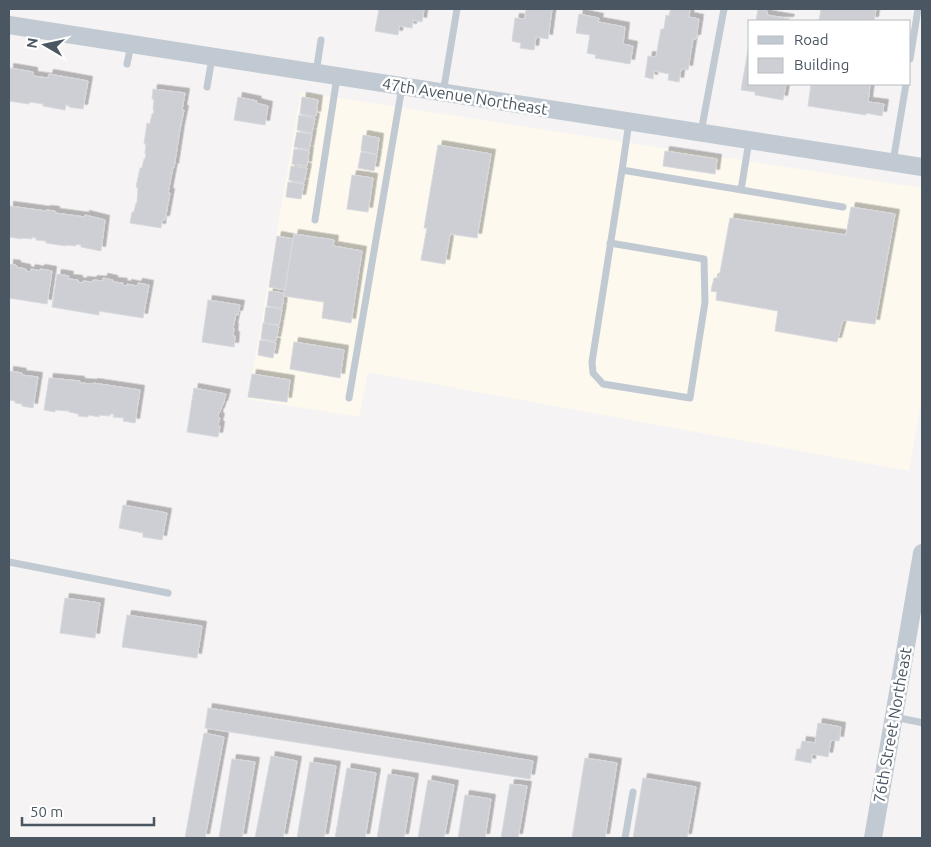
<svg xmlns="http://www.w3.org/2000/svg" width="931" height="847" font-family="Ubuntu,sans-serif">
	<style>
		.commercial { fill: #fdf9ef }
		.building { fill: #cdcfd5; stroke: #d7d9de; filter: url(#shadow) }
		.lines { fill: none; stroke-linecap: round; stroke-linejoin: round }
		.service { stroke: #c1cad2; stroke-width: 7 }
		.tertiary { stroke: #c1cad2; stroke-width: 18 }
		.labels { text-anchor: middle; stroke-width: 5; stroke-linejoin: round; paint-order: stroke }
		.street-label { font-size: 16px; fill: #4a5661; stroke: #fff }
	</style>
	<defs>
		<filter id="shadow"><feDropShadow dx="4.5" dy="-4.5" stdDeviation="0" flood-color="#0004"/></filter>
	</defs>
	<rect width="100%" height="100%" fill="#f5f3f3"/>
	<path class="commercial" d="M301 92 922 188V398L909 471 368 372 359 417 248 399Z"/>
	<path class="building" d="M379 9H424L422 22 413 20 412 28 399 26 398 35 375 31Z
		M526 9H552L548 39 536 37 534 50 520 48 521 43 512 41 515 18 525 19Z
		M671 9H690L689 17 699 19 696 39H693L688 70 681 69 679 82 668 80 669 74 654 71 653 79 645 77 648 56 656 57 661 29H664L666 15 669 16Z
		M758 9 767 11V15L790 19 789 21H756Z
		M821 9H876L874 21H819Z
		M579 14 599 18 598 22 625 27 623 44 633 46 630 64 595 58 596 55 587 53 590 35 576 33Z
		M750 39V84H786L783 100 755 95V92L741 90Z
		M9 68 33 72V76L48 78 49 74 88 81 83 109 69 107V104H66L65 110 43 106V104L30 102 29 104 9 101Z
		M811 84H863L870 85 868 102 884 104 882 116 866 113V115L808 106Z
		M153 89 185 93 182 110H184L180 129 174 168 173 167 168 193H170L165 220H162L161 228 130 223 132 212H134L136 203H137L138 188 136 187 140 168H142L144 159H145L146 154H145L146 144H144L147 123 150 124 152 114H153L154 109H153L154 99H152Z
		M238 97 257 101 256 103 268 106 265 125 234 120Z
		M302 97 318 100 316 116 300 114Z
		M299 115 315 118 312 133 297 130Z
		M297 132 312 134 309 150 294 147Z
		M363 135 379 138 377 154 361 151Z
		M438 145 491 154 477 238 450 234 445 264 421 260 427 228H424Z
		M294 149 309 151 307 166 292 164Z
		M665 151 717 159 715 174 663 166Z
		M361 152 377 155 374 171 358 168Z
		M291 166 307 168 304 183 289 180Z
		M352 175 373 178 368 212 347 209Z
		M288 182 304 184 301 199 286 197Z
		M9 206 46 211V210L55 211V213L85 217V215L105 220 101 251 81 247V245L76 244V246L66 245V246L46 243V241L36 240V238L32 237V239L22 238V239L9 237Z
		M851 207 895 214 875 324 843 320 837 342 775 331 778 311 716 300 717 292 711 291 714 278H719L730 218 846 235Z
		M294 234 334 240 333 246 362 251 351 323 322 318 324 302 284 296Z
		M277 236 293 239 285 290 269 287Z
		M9 264 16 265V267L26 269V271L30 272 31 269 40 271V269L52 271 47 304 9 298Z
		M57 274 69 276 68 279 78 280V282L82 283 83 281 92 282 93 280 103 281V278L113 280V282L123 283 122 285 127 286V284L137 286 138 283 149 285 143 318 99 311V315L52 307Z
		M269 291 284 293 282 308 267 306Z
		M208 300 240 305 238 315 236 314 233 328H234L233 336H235L234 347 202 342Z
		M266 307 282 309 279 325 264 323Z
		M263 323 279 326 276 341 261 339Z
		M260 340 276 343 273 358 258 355Z
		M294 342 344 350 340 378 290 369Z
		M9 371 22 373 21 375 38 377 33 408 22 406V404L15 403V401L10 400V402H9Z
		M252 374 290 380 287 402 248 397Z
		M49 378 80 381V383L93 384V383L140 390 135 423 123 421 124 418 113 417 114 414H110V416L99 415V417L89 415 88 417 78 416 79 414 69 412V411L55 410V412L44 410Z
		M194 388 226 394 223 405H222L220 412H219L218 417 220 418 218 425 220 426 218 437 187 432Z
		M123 505 167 513 162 540 143 537V533L119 528Z
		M65 598 100 603 95 638 60 633Z
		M127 615 202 626 197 658 122 647Z
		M208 708 533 761 530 779 205 728Z
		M818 723 841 727 839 741 831 740 828 757 812 754 811 763 795 760 797 749H801L802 741 815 743Z
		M204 733 224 737 205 838H185Z
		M271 756 297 761 283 838H255Z
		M585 758 617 763 605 838H572Z
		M232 759 255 762 242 838H219Z
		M310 762 336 766 324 838H297Z
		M347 768 376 773 365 838H335Z
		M388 774 414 778 404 838H377Z
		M643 778 696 787 687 838H633Z
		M428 780 454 785 444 838H418Z
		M510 784 527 786 518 838H501Z
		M465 795 491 799 485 838H458Z"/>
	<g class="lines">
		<path class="service" d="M910 59 918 9
			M127 64 131 45
			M316 73 321 40
			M207 87 212 58
			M443 93 457 9
			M629 122 622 170 843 207
			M701 132 724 9
			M893 162 906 84
			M741 190 749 141
			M315 220 337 77
			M610 243 704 259 705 302 690 398 603 384 593 373 592 362C602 298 612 234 622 170
			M349 398 402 87
			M9 562 168 593
			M894 717 919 722 922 723
			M625 838 633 792"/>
		<path class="tertiary" d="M9 25 922 167
			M873 838 922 553"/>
	</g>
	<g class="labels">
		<g class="street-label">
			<text transform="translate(465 96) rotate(9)" y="6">47th Avenue Northeast</text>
			<text transform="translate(892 725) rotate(-80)" y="6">76th Street Northeast</text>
		</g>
	</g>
	<rect width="931" height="847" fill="none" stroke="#4a5661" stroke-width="20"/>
	<rect x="748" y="20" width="162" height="65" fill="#ffffff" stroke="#b7bbc0"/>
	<rect x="758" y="36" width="25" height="8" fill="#c1cad2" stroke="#b7bbc0"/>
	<text x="794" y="45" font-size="15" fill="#4a5661">Road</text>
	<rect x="758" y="58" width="25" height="15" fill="#cdcfd5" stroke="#b7bbc0"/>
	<text x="794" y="70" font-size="15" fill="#4a5661">Building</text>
	<g transform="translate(45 45) rotate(279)" stroke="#ffffff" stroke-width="4" paint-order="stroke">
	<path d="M0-4L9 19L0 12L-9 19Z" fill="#4a5661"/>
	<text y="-8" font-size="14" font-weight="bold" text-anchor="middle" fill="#4a5661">N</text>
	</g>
	<path d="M22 817v8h132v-8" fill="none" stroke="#4a5661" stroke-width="2.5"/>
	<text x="30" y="817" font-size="15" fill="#4a5661" stroke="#ffffff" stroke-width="4" paint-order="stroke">50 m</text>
</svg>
